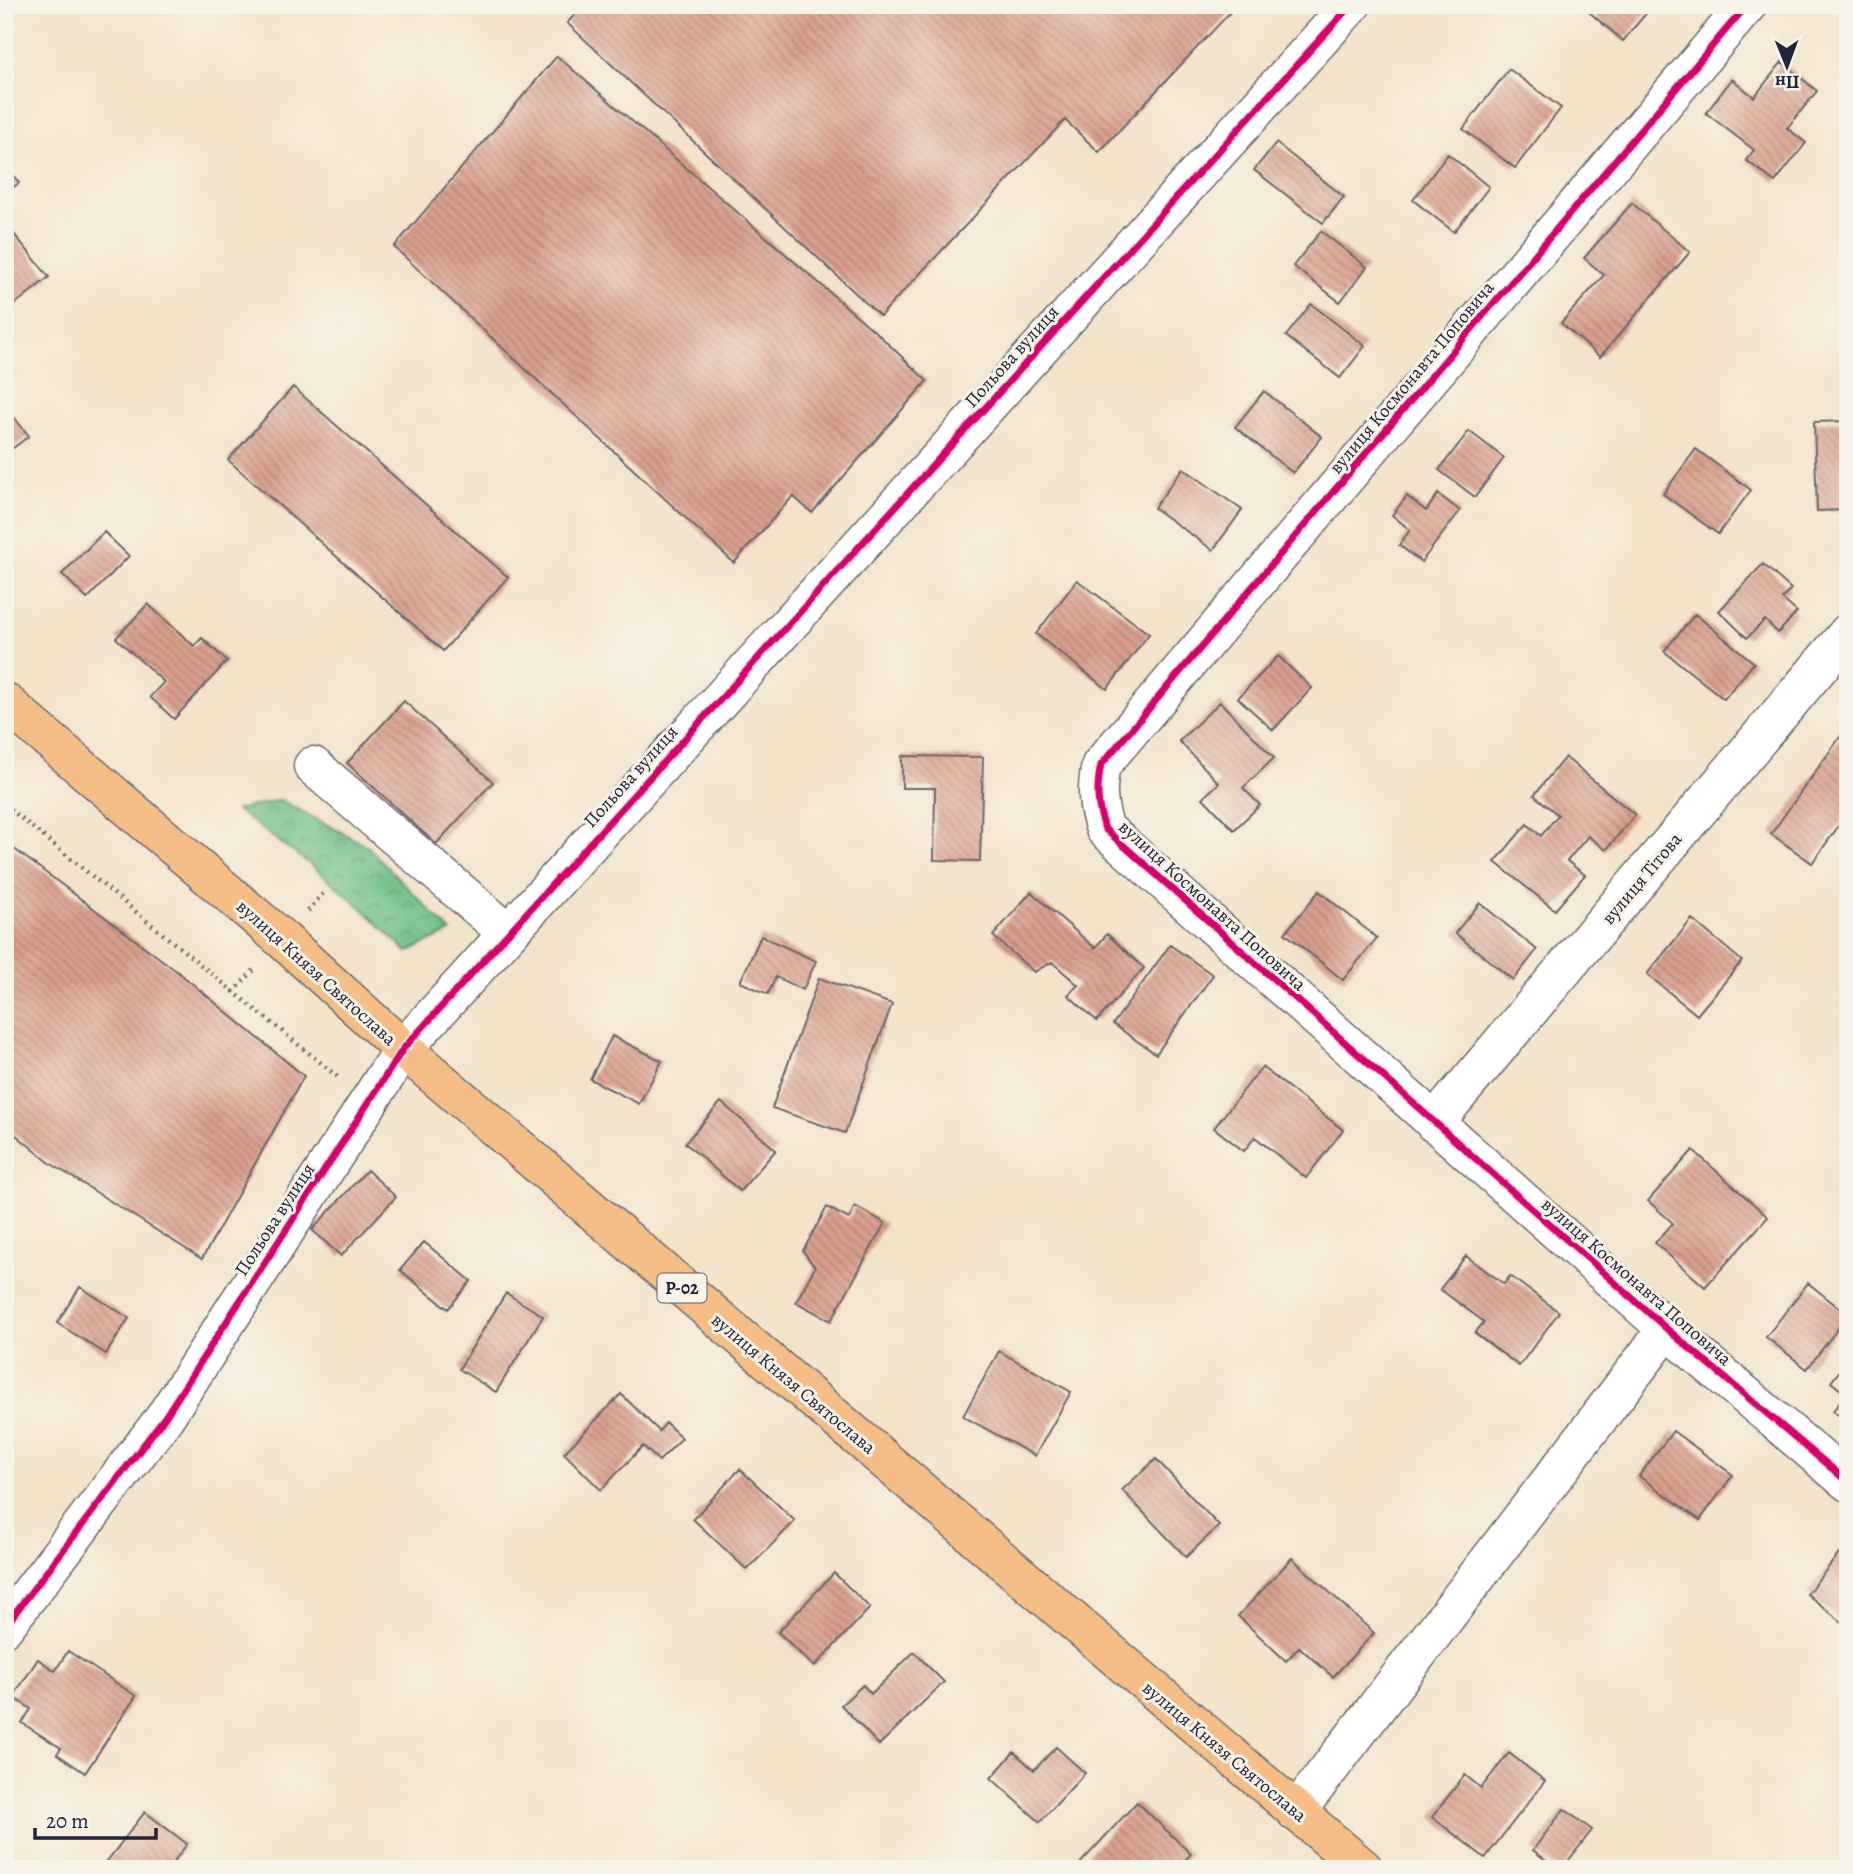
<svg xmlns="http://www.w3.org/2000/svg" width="1853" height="1874" font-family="Alegreya,serif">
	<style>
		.forest { fill: url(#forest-crowns); stroke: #487062; stroke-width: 2 }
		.building { fill: url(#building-back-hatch) }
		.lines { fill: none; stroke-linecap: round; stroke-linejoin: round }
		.minor-casing { stroke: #6b666d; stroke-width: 41 }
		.major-casing { stroke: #6b666d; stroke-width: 41 }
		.path { stroke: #6b666d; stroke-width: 4.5; stroke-dasharray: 2 5; stroke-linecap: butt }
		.minor { stroke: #fff; stroke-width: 38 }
		.major { stroke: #f6be87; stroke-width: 38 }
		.cycleway-casing { stroke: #f7f3e8; stroke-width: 11 }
		.cycleway { stroke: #d6006c; stroke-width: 7 }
		.labels { text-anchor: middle; stroke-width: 6; stroke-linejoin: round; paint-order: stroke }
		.shield { fill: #f7f3e8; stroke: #62616f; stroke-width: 2 }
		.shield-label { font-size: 18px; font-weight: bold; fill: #22223b }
		.street-label { font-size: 19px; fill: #22223b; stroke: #f7f3e8 }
	</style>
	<defs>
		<pattern id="forest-crowns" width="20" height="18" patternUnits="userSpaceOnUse" patternTransform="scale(1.75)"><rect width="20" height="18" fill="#6ebe89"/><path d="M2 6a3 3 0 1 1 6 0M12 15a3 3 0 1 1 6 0" fill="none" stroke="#5a9a71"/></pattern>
		<pattern id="building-back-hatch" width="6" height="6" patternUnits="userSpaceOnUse" patternTransform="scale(1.75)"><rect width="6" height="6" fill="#daa08c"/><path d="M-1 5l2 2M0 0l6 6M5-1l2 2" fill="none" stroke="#b08274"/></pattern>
	</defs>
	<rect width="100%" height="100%" fill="#f7f3e8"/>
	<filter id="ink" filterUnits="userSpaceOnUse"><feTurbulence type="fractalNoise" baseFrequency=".0143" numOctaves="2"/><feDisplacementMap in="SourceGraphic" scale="14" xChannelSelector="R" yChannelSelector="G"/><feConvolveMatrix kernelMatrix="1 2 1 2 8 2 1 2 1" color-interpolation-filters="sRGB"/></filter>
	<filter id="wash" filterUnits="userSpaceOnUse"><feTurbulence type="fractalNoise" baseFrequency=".00686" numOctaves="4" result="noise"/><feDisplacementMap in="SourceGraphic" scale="28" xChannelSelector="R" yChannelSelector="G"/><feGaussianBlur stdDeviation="1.57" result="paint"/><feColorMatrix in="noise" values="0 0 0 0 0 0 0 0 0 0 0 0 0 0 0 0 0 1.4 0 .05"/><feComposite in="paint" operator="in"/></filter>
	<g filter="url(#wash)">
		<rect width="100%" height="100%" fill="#f2e3c9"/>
		<path class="forest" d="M280 800 366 845 451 932 407 952 363 909 315 868 236 810Z"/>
		<g id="blocks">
			<path class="building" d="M584 5H1237L1099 152 1065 120 880 316 567 23Z
				M1581 5H1653L1623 41Z
				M557 56 879 335 927 381 812 513 793 496 734 563 394 247Z
				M1782 62 1817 91 1787 128 1806 143 1775 182 1746 160 1754 150 1706 113 1732 79 1754 97Z
				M1509 69 1561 108 1515 168 1463 129Z
				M1276 143 1344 197 1323 223 1254 170Z
				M1448 154 1489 187 1454 232 1413 200Z
				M5 165 19 183 5 193Z
				M1632 203 1690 252 1600 357 1561 323 1604 275 1584 258Z
				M5 223 49 277 5 312Z
				M1321 231 1367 267 1340 302 1293 266Z
				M1311 304 1365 346 1340 378 1286 336Z
				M293 387 508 577 443 651 228 460Z
				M1264 391 1322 437 1293 473 1235 427Z
				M5 406 29 436 5 454Z
				M1848 421V510L1817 511 1814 422Z
				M1469 431 1504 458 1475 497 1439 470Z
				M1696 449 1751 490 1718 534 1663 494Z
				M1183 468 1242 510 1213 550 1154 508Z
				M1438 494 1460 511 1421 562 1399 545 1410 530 1392 515 1407 496 1426 511Z
				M104 532 129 556 87 599 62 574Z
				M1763 564 1791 589 1782 599 1797 612 1778 633 1765 620 1747 638 1719 611Z
				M1077 580 1149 634 1107 689 1036 634Z
				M148 604 194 646 202 638 227 661 174 719 150 697 164 682 116 638Z
				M1695 614 1754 663 1724 699 1664 651Z
				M1278 656 1312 688 1273 730 1238 698Z
				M404 701 493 782 436 844 347 763Z
				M1220 702 1274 758 1243 788 1260 805 1234 830 1203 798 1219 783 1179 741Z
				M1848 726V813L1812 863 1771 834Z
				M902 756 983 757 980 861 934 860 935 788H902Z
				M1565 757 1635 815 1606 850 1588 836 1567 861 1585 875 1555 910 1495 862 1527 824 1541 836 1558 815 1534 795Z
				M5 842 178 972 304 1076 202 1259 50 1163 5 1126Z
				M1319 891 1377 938 1343 980 1285 933Z
				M1031 892 1095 948 1107 934 1144 968 1097 1021 1068 995 1078 985 1052 962 1034 972 993 936Z
				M1480 903 1537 950 1513 980 1455 933Z
				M1692 919 1742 961 1697 1015 1647 974Z
				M761 936 816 961 803 990 776 977 768 994 740 982Z
				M1170 945 1213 975 1156 1054 1113 1024Z
				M819 978 892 1004 845 1133 772 1108Z
				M612 1036 662 1061 639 1104 590 1079Z
				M1262 1067 1343 1130 1306 1178 1255 1137 1244 1151 1214 1128Z
				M721 1102 776 1150 740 1191 685 1143Z
				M1693 1150 1768 1217 1705 1287 1655 1243 1673 1223 1648 1201Z
				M367 1170 396 1197 341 1256 312 1230Z
				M855 1206 885 1223 831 1321 796 1302 815 1267 803 1251 827 1207 849 1219Z
				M424 1242 471 1281 448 1309 400 1270Z
				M1466 1256 1504 1284 1510 1276 1559 1312 1519 1366 1475 1333 1484 1322 1440 1289Z
				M1808 1283 1848 1315 1807 1369 1766 1337Z
				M80 1287 129 1318 106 1354 57 1323Z
				M506 1293 543 1316 496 1392 459 1369Z
				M999 1351 1071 1392 1035 1456 963 1416Z
				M1848 1360V1422L1833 1411 1846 1394 1831 1382Z
				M621 1394 659 1431 666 1423 682 1438 659 1461 643 1446 601 1490 564 1453Z
				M1673 1431 1733 1475 1700 1520 1639 1476Z
				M1156 1459 1219 1526 1186 1557 1122 1490Z
				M740 1469 795 1521 747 1570 693 1519Z
				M1839 1554 1848 1561V1627L1807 1594Z
				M1292 1558 1374 1633 1333 1677 1299 1647 1286 1661 1238 1616Z
				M834 1573 870 1608 814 1667 778 1632Z
				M68 1651 136 1696 85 1773 57 1754 61 1748 22 1723 31 1709 13 1697 38 1659 55 1671Z
				M914 1652 944 1682 879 1745 841 1705 863 1685 871 1694Z
				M1056 1747 1085 1773 1040 1822 991 1778 1014 1752 1034 1770Z
				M1509 1753 1545 1781 1485 1858 1432 1817 1465 1775 1481 1788Z
				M1137 1802 1191 1854 1177 1869H1075Z
				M1564 1809 1592 1830 1562 1869H1557L1533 1850Z
				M145 1812 187 1844 172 1864 178 1869H101Z"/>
		</g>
	</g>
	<g filter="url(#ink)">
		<use href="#blocks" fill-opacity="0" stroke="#6b666d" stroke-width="2"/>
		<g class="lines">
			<g class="minor-casing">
				<path id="minor" d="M1747 5 1101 765C1096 789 1097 806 1105 829L1667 1329 1848 1482
					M313 766 508 933
					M1434 1123 1848 633
					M5 1626 165 1417 403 1049 1351 5
					M1296 1812 1667 1329"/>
			</g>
			<g class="major-casing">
				<path id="major" d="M5 702 283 940 403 1049 1364 1869"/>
			</g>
			<path class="path" d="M5 805 338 1077
				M308 911 324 892
				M233 992 257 967"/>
			<use href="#minor" class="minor"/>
			<use href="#major" class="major"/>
			<g class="cycleway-casing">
				<path id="cycleway" d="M1747 5 1101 765C1096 789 1097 806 1105 829L1667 1329 1848 1482
					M5 1626 165 1417 403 1049 1351 5"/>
			</g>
			<use href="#cycleway" class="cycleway"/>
		</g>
	</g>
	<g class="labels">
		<rect class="shield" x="657.5" y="1273.5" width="49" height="29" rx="5"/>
		<g class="shield-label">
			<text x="682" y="1294">Р-02</text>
		</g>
		<g class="street-label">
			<text transform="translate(1011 356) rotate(-48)" y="7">Польова вулиця</text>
			<text transform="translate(1411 377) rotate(-50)" y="7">вулиця Космонавта Поповича</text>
			<text transform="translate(630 776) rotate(-48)" y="7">Польова вулиця</text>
			<text transform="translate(1641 878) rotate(-50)" y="7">вулиця Тітова</text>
			<text transform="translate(1213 905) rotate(42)" y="7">вулиця Космонавта Поповича</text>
			<text transform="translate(317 972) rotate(42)" y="7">вулиця Князя Святослава</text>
			<text transform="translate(274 1219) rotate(-57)" y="7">Польова вулиця</text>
			<text transform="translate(1637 1281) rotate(41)" y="7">вулиця Космонавта Поповича</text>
			<text transform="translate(794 1383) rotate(40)" y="7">вулиця Князя Святослава</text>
			<text transform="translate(1225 1751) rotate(40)" y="7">вулиця Князя Святослава</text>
		</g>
	</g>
	<rect width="1853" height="1874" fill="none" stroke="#f7f3e8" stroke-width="28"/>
	<g transform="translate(1787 66) rotate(179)" stroke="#f7f3e8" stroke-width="5" paint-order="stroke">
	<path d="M0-5L12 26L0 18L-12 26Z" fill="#22223b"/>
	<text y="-10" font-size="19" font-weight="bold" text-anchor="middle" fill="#22223b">Пн</text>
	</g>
	<path d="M35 1828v10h121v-10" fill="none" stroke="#22223b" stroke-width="3.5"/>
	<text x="46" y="1828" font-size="21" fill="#22223b" stroke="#f7f3e8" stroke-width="5" paint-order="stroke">20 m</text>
</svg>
